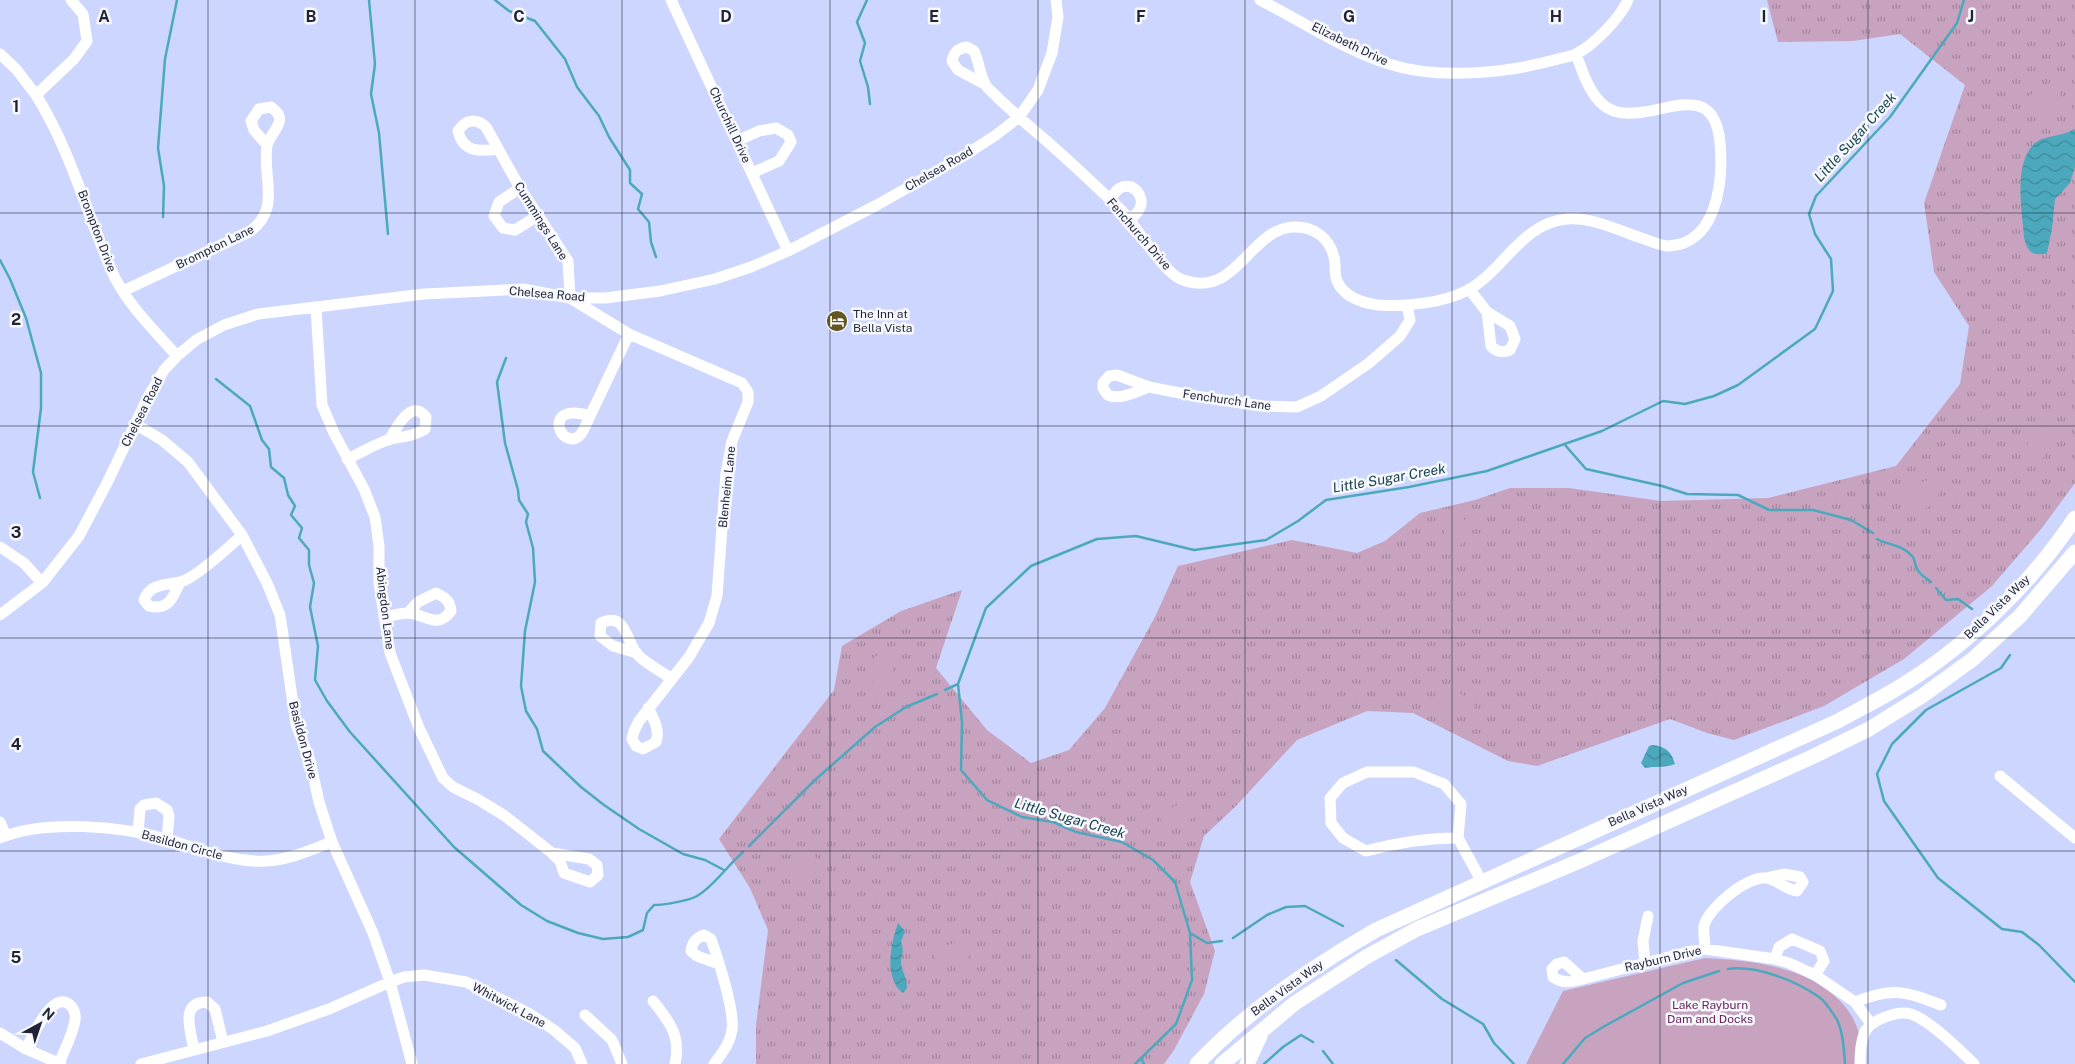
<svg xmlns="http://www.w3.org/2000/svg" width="2075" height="1064" font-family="'Public Sans',sans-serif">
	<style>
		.grass { fill: url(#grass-tufts) }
		.green { fill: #c8a3bf }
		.water { fill: url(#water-waves) }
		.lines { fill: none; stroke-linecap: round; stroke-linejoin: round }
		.stream { stroke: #4ca9bd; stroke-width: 2.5 }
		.minor { stroke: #fff; stroke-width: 11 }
		.major { stroke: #fff; stroke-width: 15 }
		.grid { fill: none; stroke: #1f2335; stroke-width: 1; stroke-opacity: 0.55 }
		.labels { text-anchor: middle; stroke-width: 5; stroke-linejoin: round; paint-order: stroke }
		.street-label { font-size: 12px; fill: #1f2335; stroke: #f7f9fe }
		.poi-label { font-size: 12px; fill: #1f2335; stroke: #f7f9fe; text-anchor: start }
		.park-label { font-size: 12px; fill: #69255e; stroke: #f7f9fe }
		.water-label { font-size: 14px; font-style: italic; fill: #19434c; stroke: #f7f9fe }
		.grid-label { font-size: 16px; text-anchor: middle; font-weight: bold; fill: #1f2335; stroke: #f7f9fe; stroke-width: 5; stroke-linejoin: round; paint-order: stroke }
	</style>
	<defs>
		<pattern id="grass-tufts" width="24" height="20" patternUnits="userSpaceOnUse" patternTransform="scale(1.25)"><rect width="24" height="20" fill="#c8a3bf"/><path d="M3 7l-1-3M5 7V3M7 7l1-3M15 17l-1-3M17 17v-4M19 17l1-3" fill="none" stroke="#a2849c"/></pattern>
		<pattern id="water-waves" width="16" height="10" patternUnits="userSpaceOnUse" patternTransform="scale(1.25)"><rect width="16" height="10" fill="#4ca9bd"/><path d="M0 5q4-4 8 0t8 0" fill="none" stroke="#3f899a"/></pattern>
	</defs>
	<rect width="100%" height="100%" fill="#ccd6fe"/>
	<path class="grass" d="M1767 0H2075V483L2042 528 1992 586 1904 659 1824 706 1734 740 1707 733 1670 719 1537 766 1508 761 1413 713 1367 711 1297 740 1235 807 1204 836 1190 882 1215 951 1204 994 1174 1050 1164 1064H756V1025L768 930 750 888 719 839 834 690 842 646 901 611 962 590 936 668 987 730 1031 763 1069 750 1105 708 1156 615 1178 566 1292 540 1357 553 1385 541 1420 513 1475 500 1510 488H1569L1661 501 1768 498 1896 466 1960 384 1969 326 1934 272 1924 203 1965 85 1900 34 1853 41 1778 42Z"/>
	<path class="green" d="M2050 83H2054L2061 93 2059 105C2051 110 2040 112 2031 113L2024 106 2027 97Z
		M2043 426 2050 428 2052 433 2045 456 2038 463C2031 459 2024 445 2030 437 2033 433 2039 430 2043 426Z
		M1931 479 1939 484C1942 504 1923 515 1906 507L1903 500 1911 486Z
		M1451 511H1454L1462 514C1470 527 1466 546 1451 552L1445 550 1442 540Z
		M886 650 891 652 896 659 888 682 880 688 874 685 867 672C868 663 877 653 886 650Z
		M1450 691H1457L1473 702 1474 709 1468 717C1456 718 1435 709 1438 695Z
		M1190 803 1194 805 1195 814 1185 826 1180 827 1162 822 1160 817C1165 806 1179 805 1190 803Z
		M811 853 819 860 815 873 806 887H794C781 872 797 859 811 853Z
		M962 941 967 943 970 953 968 960C957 970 938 967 932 953L935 946H945Z
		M1705 958C1752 961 1805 965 1840 1001 1849 1010 1856 1021 1859 1034 1861 1043 1857 1055 1857 1064H1526L1563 991Z"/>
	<path class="water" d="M2075 129V167L2070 183 2055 199 2052 229 2047 253C2033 257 2027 252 2024 237 2022 210 2012 158 2038 141 2046 136 2063 136 2075 129Z
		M1653 745C1666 747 1671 751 1675 764 1666 768 1655 766 1645 768L1641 763 1649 746Z
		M898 923 905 931 901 942C905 951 901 955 901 963 902 971 907 978 907 988L903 993C883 978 891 943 898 923Z"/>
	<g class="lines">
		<path class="stream" d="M369 0 375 64 371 94 379 133 388 234
			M495 0 509 11 535 21 565 59 577 87 599 116 609 137 630 170V183L642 194 638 209 649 222 651 242 656 257
			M867 0 857 22 865 43 860 61 868 87 870 104
			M163 217 164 186 158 148 165 59 177 0
			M0 260 10 279 26 318 41 373V408L33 472 40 498
			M506 358 497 382 505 443 518 490 519 500 528 514 526 522 533 548 535 582 525 631 521 686 526 711 537 729 543 751 581 787 604 805 639 829 683 854 705 860 724 870
			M216 379 250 406 262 440 269 449 271 467 284 478 288 495 295 506 291 515 302 528 299 538 309 550V565L314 583 310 607 318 646 315 680 327 701 350 732 454 847 521 905 547 921 578 933 603 939 628 937 643 930 647 913 654 905C663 905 688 901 697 896 713 887 728 865 743 852
			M1565 445 1586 469 1662 486 1687 494 1738 495 1769 510H1813L1851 520 1873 533
			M1877 539C1890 546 1902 544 1913 557 1915 561 1915 565 1917 569 1920 575 1926 578 1931 582
			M1936 588 1946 600 1958 599 1972 609
			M2010 655 2001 668 1926 710 1892 744 1877 774 1884 801 1938 878 2002 929 2022 932 2039 945 2075 982
			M945 690 958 684
			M749 846 815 780 875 727 906 707 937 694
			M1190 933 1207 943 1222 941
			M1233 938 1267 915 1286 907 1305 906 1343 926
			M1396 960 1442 999 1483 1024 1494 1043 1514 1064
			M1728 969C1757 965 1796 981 1819 997 1826 1002 1832 1012 1836 1018 1843 1030 1844 1050 1845 1064
			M1323 1051 1333 1064
			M1141 1058 1144 1064
			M1135 1064 1176 1024 1192 980 1190 933 1175 882 1153 860 1122 842 1076 832 1053 822 1022 817 987 800 961 770 962 722 958 684 986 608 1031 566 1097 539 1136 536 1194 550 1266 540 1298 521 1326 500 1409 487 1487 471 1602 431 1663 401 1685 404 1714 396 1738 385 1815 329 1833 291 1831 259 1815 234 1809 214 1816 196 1890 117 1957 23 1964 0
			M1264 1064 1283 1047 1301 1035 1313 1042
			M1563 1064 1585 1038 1603 1027 1683 983 1719 971"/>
		<path class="minor" d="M671 0 788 251
			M1260 0C1302 21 1344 50 1389 64 1437 80 1507 73 1554 60 1561 58 1569 57 1576 54 1594 45 1620 18 1628 0
			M0 54 16 69 36 95 74 59 87 41 83 14 71 0
			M986 85 958 70 952 61C954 52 957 49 967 47L974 51C979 61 980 76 986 86 989 90 996 95 999 99 1011 110 1023 121 1036 132 1066 157 1094 184 1122 211 1138 228 1163 273 1183 280 1237 299 1248 230 1293 227 1313 226 1329 237 1334 257 1336 265 1334 274 1337 281 1344 297 1363 303 1378 305 1405 307 1444 303 1468 290 1503 271 1523 222 1567 219 1593 217 1620 231 1644 239 1651 241 1661 246 1668 246 1672 246 1682 244 1686 242 1719 227 1723 175 1720 143 1713 63 1638 139 1601 103 1588 90 1582 70 1576 54
			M36 95C72 152 87 217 115 278 130 307 155 331 177 356
			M737 141 759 131 776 128 788 135 791 142 779 161 752 173
			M498 149C479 152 463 152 458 131 466 119 476 118 486 127L520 188 568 261 570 298 629 334 742 383 748 392V402L732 441 726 473 717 596 709 623 689 657 639 721 634 731 632 739 636 746 643 749 656 742C660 730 654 719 648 708
			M520 188 499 202 494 216 503 228 515 230 539 215
			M1110 199C1113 196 1116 190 1120 188 1133 181 1145 196 1140 208 1139 212 1133 216 1130 220
			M1469 289 1487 312 1491 346C1497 352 1502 353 1510 350L1515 339 1510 326 1487 312
			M123 291 249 232C282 209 262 178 267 146 270 131 291 121 271 107L259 109 251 121 254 130 267 145
			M316 308 322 405 334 433 364 489 375 517 379 546V583L390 653 419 728 443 778 453 787 479 800 505 816 552 853 560 861 564 873 590 882 598 875 597 865 589 859 552 853
			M1149 387C1139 391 1118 401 1108 395 1106 393 1105 391 1103 388V383L1109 376 1117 375 1149 387 1195 396 1261 406 1297 407 1321 396 1369 363 1400 336 1410 320 1407 305
			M590 416C587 422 585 429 581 434 562 455 539 400 590 416L629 334
			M135 424 162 440 188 462 242 535 267 583 280 615 296 724 310 761 319 802 332 842 373 933 390 982 412 1064
			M347 459C361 453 376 443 391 439 404 436 412 437 425 429L426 417C411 398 397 427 389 440
			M0 547 24 563 42 583
			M180 582C173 597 169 611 149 606L144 600C150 582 168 586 183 581 199 575 229 547 242 535
			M0 615 42 583 79 536 108 481 148 397 164 370 177 356 196 340 224 325 258 314 424 294 523 289 570 298H605L660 291 715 279 751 267 788 251 877 205 965 155 996 135 1019 117 1038 90 1052 53 1058 17 1056 0
			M384 617C392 616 400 613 408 613 425 614 437 630 451 611 450 601 445 597 436 593L418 602 408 613
			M637 653 613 646 600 636 601 623C626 611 626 641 637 654 646 664 661 671 672 679
			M1367 772H1414L1444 784 1461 804 1458 838C1426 838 1396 843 1366 851L1343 838 1331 823 1330 798 1343 783Z
			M2000 776 2075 838
			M0 822 6 836
			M138 833 140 809 144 805 156 803 167 810 169 816 167 839
			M0 838C45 819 123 826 169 840 201 849 233 863 266 861 289 860 310 850 332 842
			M1458 838 1482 882
			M1705 949C1705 942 1703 933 1704 926 1708 908 1747 876 1766 878 1777 879 1786 890 1797 891L1803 882 1800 877 1784 874 1766 878
			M1775 959 1779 947 1792 939 1820 951 1824 961 1815 975
			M1645 963 1643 941 1648 916
			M1583 979C1571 982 1564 984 1553 977L1552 969 1557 964 1564 962 1583 979 1688 952 1705 949 1775 959 1789 963 1815 975 1855 1002 1871 1024
			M653 1001C670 1022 681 1036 675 1064
			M1855 1002C1893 987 1904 991 1941 1005
			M585 1015 612 1040 622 1064
			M0 1033 26 1049 61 1064
			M26 1049C32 1038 53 987 71 1006 74 1009 76 1015 75 1020 73 1035 64 1050 59 1064
			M194 1050C191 1031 179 1002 207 1002L215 1009 223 1042
			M141 1064 267 1031 329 1009 390 982 404 977 424 975 466 982 530 1014 554 1030 575 1048 582 1064
			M714 1064C722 1053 730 1044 732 1030 735 1011 718 959 711 939L704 935C696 938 692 942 691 951L697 956 719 964
			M1860 1064C1860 1055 1861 1042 1864 1034 1869 1020 1898 1010 1911 1014 1929 1020 1960 1050 1974 1064"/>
		<path class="major" d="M1197 1064C1249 1009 1311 968 1376 930L1838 721C1856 711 1874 702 1891 692 1963 650 2029 587 2075 518
			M1222 1064 1295 1003 1366 957 1417 929 1582 860 1812 757 1869 729 1922 696 1973 659 2020 616 2075 552
			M1247 1064 1260 1036"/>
	</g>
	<path class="grid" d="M208 0V1064M415 0V1064M622 0V1064M830 0V1064M1038 0V1064M1245 0V1064M1452 0V1064M1660 0V1064M1868 0V1064M0 213H2075M0 426H2075M0 638H2075M0 851H2075"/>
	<defs>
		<g id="hotel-disc" transform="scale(1.125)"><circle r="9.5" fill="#635622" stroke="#f7f9fe"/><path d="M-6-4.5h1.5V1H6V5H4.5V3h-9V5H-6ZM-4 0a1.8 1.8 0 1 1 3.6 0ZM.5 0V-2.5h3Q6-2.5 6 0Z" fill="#fff"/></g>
	</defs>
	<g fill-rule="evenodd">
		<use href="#hotel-disc" x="837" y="321"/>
	</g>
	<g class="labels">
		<g class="street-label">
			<text transform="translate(1350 44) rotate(26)" y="4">Elizabeth Drive</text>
			<text transform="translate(730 125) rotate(65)" y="4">Churchill Drive</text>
			<text transform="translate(939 169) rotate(-30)" y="4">Chelsea Road</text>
			<text transform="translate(541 221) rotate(58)" y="4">Cummings Lane</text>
			<text transform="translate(97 231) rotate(69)" y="4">Brompton Drive</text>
			<text transform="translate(1139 234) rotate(49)" y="4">Fenchurch Drive</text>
			<text transform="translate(215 247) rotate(-26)" y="4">Brompton Lane</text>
			<text transform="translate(547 294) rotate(5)" y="4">Chelsea Road</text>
			<text transform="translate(1227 400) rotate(8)" y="4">Fenchurch Lane</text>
			<text transform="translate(142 412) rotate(-63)" y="4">Chelsea Road</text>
			<text transform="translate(727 487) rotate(-84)" y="4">Blenheim Lane</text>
			<text transform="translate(1997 607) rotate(-44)" y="4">Bella Vista Way</text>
			<text transform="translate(385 608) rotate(83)" y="4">Abingdon Lane</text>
			<text transform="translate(303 740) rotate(75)" y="4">Basildon Drive</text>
			<text transform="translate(1648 806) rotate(-24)" y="4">Bella Vista Way</text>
			<text transform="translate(182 845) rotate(15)" y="4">Basildon Circle</text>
			<text transform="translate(1663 959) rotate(-13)" y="4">Rayburn Drive</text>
			<text transform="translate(1287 988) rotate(-36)" y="4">Bella Vista Way</text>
			<text transform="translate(509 1005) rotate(28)" y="4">Whitwick Lane</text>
		</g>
		<g class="poi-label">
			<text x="853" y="318">The Inn at<tspan x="853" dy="14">Bella Vista</tspan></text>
		</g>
		<g class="park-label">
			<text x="1710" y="1009">Lake Rayburn<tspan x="1710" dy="14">Dam and Docks</tspan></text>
		</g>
		<g class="water-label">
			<text transform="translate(1855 137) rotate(-48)" y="5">Little Sugar Creek</text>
			<text transform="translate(1389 478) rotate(-10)" y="5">Little Sugar Creek</text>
			<text transform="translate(1070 818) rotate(16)" y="5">Little Sugar Creek</text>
		</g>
	</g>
	<g class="grid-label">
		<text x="104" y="22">A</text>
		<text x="311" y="22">B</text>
		<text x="519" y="22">C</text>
		<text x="726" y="22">D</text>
		<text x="934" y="22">E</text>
		<text x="1141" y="22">F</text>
		<text x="1349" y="22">G</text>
		<text x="1556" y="22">H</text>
		<text x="1764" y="22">I</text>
		<text x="1971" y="22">J</text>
		<text x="16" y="112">1</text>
		<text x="16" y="325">2</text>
		<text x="16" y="538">3</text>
		<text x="16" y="750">4</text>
		<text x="16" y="963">5</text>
	</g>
	<g transform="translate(40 1024) rotate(40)" stroke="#f7f9fe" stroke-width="4" paint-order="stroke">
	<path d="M0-4L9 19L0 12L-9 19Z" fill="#1f2335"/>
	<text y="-8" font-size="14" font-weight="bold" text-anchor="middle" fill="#1f2335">N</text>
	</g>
</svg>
